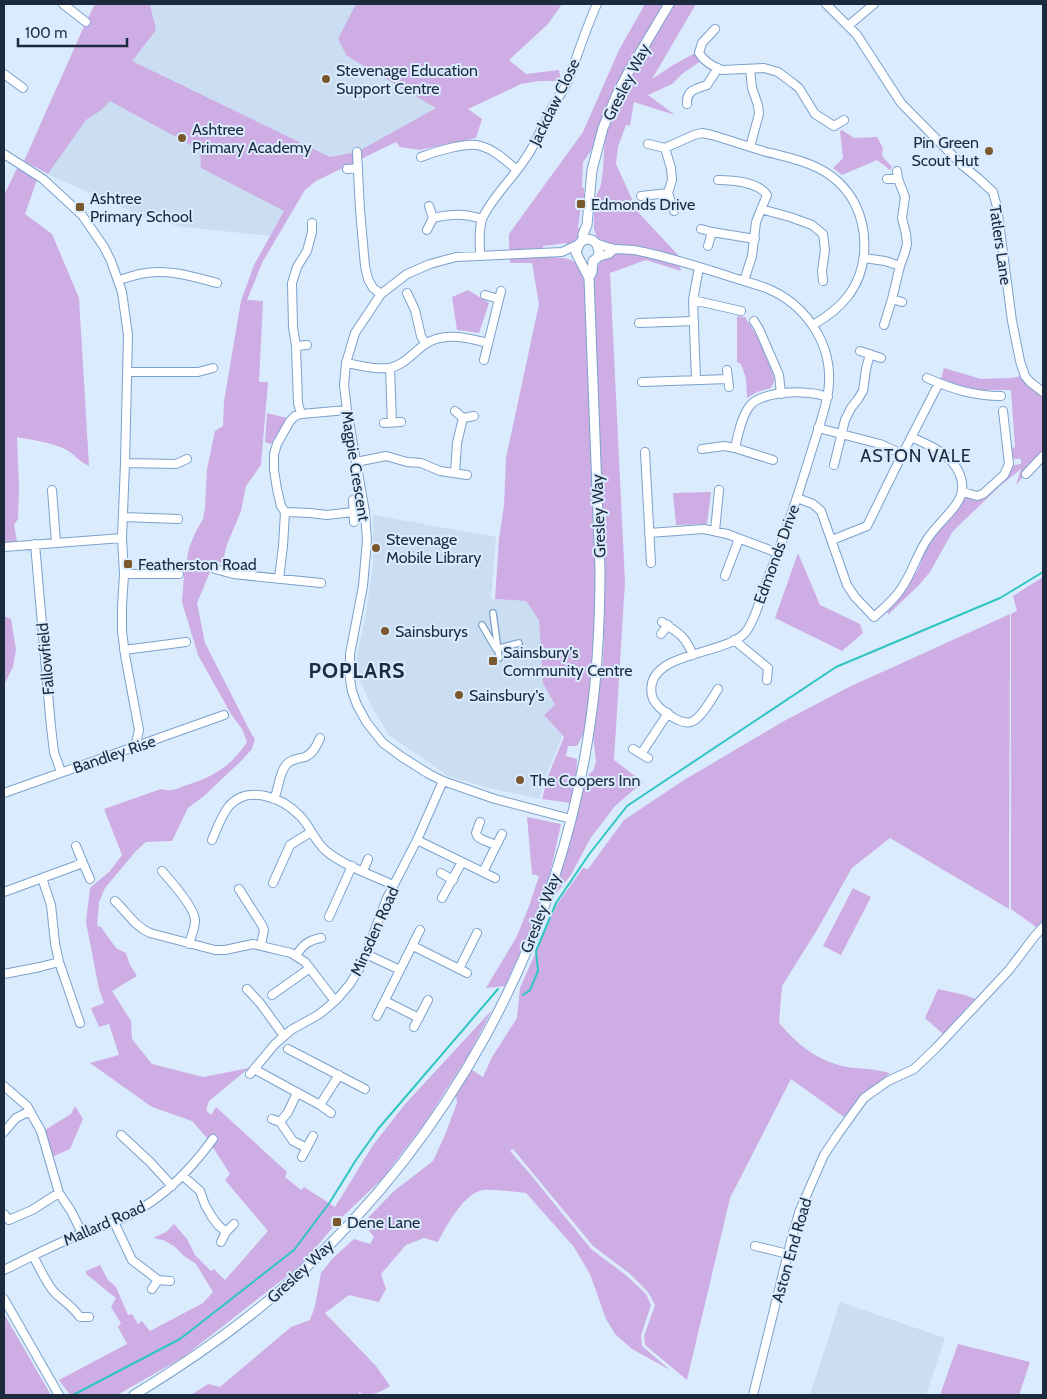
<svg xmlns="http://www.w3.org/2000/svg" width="1047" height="1399" font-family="Cabin,sans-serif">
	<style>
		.built { fill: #caddf1 }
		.green { fill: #ceade4 }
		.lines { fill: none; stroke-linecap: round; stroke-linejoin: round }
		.stream { stroke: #2fc6c1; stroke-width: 2 }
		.pedestrian-casing { stroke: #7ba1cc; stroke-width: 8 }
		.minor-casing { stroke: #7ba1cc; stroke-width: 10 }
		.tertiary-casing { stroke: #7ba1cc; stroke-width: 11 }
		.pedestrian { stroke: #fff; stroke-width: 5.5 }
		.minor { stroke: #fff; stroke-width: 8 }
		.tertiary { stroke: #fff; stroke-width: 9 }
		.poi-dot { fill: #7a592f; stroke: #dbebfe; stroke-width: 2 }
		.labels { text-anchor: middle; stroke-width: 4; stroke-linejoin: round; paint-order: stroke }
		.poi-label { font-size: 16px; fill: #1b2a3c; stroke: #dbebfe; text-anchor: start }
		.street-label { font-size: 16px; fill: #1b2a3c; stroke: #dbebfe }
		.neighbourhood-label { font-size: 18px; letter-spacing: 1px; fill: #1b2a3c; stroke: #dbebfe }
		.district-label { font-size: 21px; font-weight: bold; letter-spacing: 1px; fill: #1b2a3c; stroke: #dbebfe }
	</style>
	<rect width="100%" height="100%" fill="#dbebfe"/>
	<path class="built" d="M150 4H562L548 24 436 108 357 152 305 178 270 236 184 227 148 219 48 174 86 120 100 111 154 18Z
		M373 515 496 537 491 599 526 601 539 620 543 683 555 706 544 715 562 736 544 781 540 799 485 787 448 776 389 735 372 707 361 683 356 659 366 614 373 564Z
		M840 1302 945 1338 926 1395H810Z"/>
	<path class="green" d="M95 4H150L156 30 132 61 330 157 357 152 436 108 347 56 338 39 356 4H562L548 24 509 60 526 74 559 70 561 81H539L521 84 468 109 482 119 476 138 420 150 400 147 396 142 316 181 305 190 263 261 247 300 263 301 259 382H268L261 465 246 486 241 511 226 547 223 563 218 562 215 570 210 572 197 603 205 643 252 735 255 739 252 749 241 761 204 796 188 808 172 841 146 842 136 851 105 888 99 902 97 926 101 927 116 948 126 953 130 965 137 976 112 991 131 1021 132 1039 152 1064 203 1077 249 1068 209 1101 206 1110 211 1115 216 1107 287 1172 285 1177 301 1190 304 1187 335 1207 373 1145 406 1103 492 1010 468 1056 424 1124 382 1179 340 1219 300 1266 182 1358 117 1395H70L59 1380 127 1344 118 1327 121 1323 111 1307 116 1298C105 1290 97 1282 86 1274V1271L100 1265 108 1280 116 1287 128 1315 132 1314 138 1324 142 1321 150 1331 203 1303 213 1292 196 1264 184 1256 174 1246 163 1240 153 1238 166 1232 174 1224 187 1239 195 1255 211 1271 214 1269 225 1280 268 1231 225 1180 230 1174 207 1138 192 1121 152 1107 90 1063 119 1055 109 1024 99 1027 91 1008 104 1003 99 989 86 922 90 888 110 871 122 855 104 809 161 789C172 792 176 789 187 785 215 776 231 766 247 742L242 729 231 714 198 655 182 602 184 574 189 548 195 533 203 519 205 508 207 469 215 431 223 426 224 401 241 301 254 265 284 211 201 168 200 150 110 101 100 111 86 120 48 174 24 161 86 22Z
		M645 4H664L617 83 608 102 593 148 583 162 582 187 584 188V206H581L578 228 581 229C579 238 575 242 567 245L566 243 543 246V248L509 250V234L583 132 619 50Z
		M673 4H696L652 79 673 65 697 52 701 61 682 74 672 84 648 95 675 115 634 102 630 126 626 125 618 147 616 164 638 212 678 255V258L639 247 609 243 600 240 597 237 594 230V206L592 205C594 198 599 192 601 184 605 165 602 145 608 127 622 83 650 43 673 4Z
		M842 130 854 138 877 137 883 148 882 156 892 167 890 170 877 160 842 175 833 168 843 158 840 131Z
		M17 168 37 180 25 214 52 234 79 298 89 466C80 462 75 455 67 450 54 443 32 440 17 437L19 487 18 519 14 525 17 541 4 543V195Z
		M620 253 640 254 680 266 681 271 646 260 610 273 625 582 614 760 643 782 615 806 590 839 571 875 554 896 584 784 589 774 593 771 596 762 593 734 603 661 605 596 594 300C595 286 592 270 603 259Z
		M545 257C569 258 578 256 585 282L596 537V609L591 687 585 731 577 746H568L566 756 577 759 576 779 570 803 542 799 548 776 564 737 544 715 555 705 543 683 539 620 526 601 495 599 499 538 504 506 506 458 539 304 532 263H510V258Z
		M468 290 489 303 479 333 457 330 452 297Z
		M737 316 745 317 762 344 775 380 771 388 757 392 747 398 746 378 741 364 737 362Z
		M944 368 981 379 1011 378 1021 376 1026 383 1043 394V453L1016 485 1021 469 1001 485 953 531 930 572 919 585 889 614 885 611 913 573 917 572 922 560 921 557 929 542 942 525H945L954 515V512C960 503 962 496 974 498L1008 475 1014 465 1021 464V459H1015L1011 457 1010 449 1015 447 1011 390H981L954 384 941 379Z
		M267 413 287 418 271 444 265 442Z
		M711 492 707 524 676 525 673 493Z
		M798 553 820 605 860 624 863 633 842 651 775 618Z
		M1043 577V921L1036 927 1011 909V614L1017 611 1013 596Z
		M1010 614 1009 909 890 838 852 868 817 930 782 986 779 1023C798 1045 817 1061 847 1067 862 1069 876 1069 890 1073L862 1096 844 1117 791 1079 730 1198 687 1380 645 1345 644 1336 655 1305 648 1292 629 1273 593 1246 513 1149 510 1151 531 1175 591 1249 627 1276 646 1294 651 1305 641 1335 642 1346 670 1370 632 1349 615 1334 606 1319 590 1274 574 1247 526 1193C514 1192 495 1189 483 1190 464 1193 446 1226 438 1242L424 1238 406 1245 381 1274 386 1289 379 1302 349 1295 325 1313 376 1366 390 1386C382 1392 368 1398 359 1392V1395H191L208 1384 220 1387 291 1327 310 1320 315 1306 321 1273 332 1259 354 1239 370 1244 374 1237 363 1223 394 1191 433 1161 445 1135 457 1103 456 1095 461 1083 472 1070 483 1077 492 1057 517 1018 520 988 557 904 583 868 588 869 624 820 684 780 784 721 849 687Z
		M4 616 11 619 16 649 13 667 4 685Z
		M527 817 561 824 549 878 527 937 505 986 486 988 517 936 529 906 539 876 532 874Z
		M853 888 871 897 841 955 823 946Z
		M938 989 965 995 975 999 943 1034 925 1018Z
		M75 1106 83 1119 70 1149 52 1157 45 1130 71 1114Z
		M4 1314 51 1395H4Z
		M958 1344 1030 1362 1019 1395H940Z"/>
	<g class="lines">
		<path class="stream" d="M523 995 530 990 538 971 536 951 556 903 590 853 627 806 836 667 1000 598 1043 572
			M73 1395 180 1339 294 1250 330 1202 356 1160 378 1129 498 989"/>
		<g class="pedestrian-casing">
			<path id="pedestrian" d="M493 613 499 658
				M482 625 496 649 519 643"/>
		</g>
		<g class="minor-casing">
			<path id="minor" d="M63 4 86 22
				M826 4 857 35 901 103 962 165 978 178 993 192 997 207 1012 321 1020 361 1025 376 1030 382 1043 392
				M848 26 874 4
				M715 29 702 43 699 53C704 61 714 67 722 70L764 68 778 72 794 84 799 88 815 114 834 126
				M4 74 23 88
				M687 104C686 90 696 89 707 85L718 68
				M834 126 844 120
				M648 144 665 148 694 135 702 133 712 135C729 140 746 146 763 151 782 156 801 159 818 168 852 185 867 218 864 254 861 288 841 309 813 325
				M750 147 759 114 758 105 752 88 750 69
				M665 148 671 168 672 180 668 193 674 211
				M357 152 360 210 365 266 368 279 373 288 381 294
				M4 154 43 179 82 215 104 247 111 261 122 292 128 335 125 463 122 538 124 574 122 607V631L125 655 139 730 135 747
				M421 157C434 152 468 141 481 146 495 150 506 161 517 170
				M347 169 358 168
				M887 179H898
				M718 180C732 180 758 182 767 195L756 222 752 256 744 281
				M641 196 668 193
				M429 206 433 218
				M761 209 790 217 812 225 823 234 825 250 822 271 823 281
				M312 223V232L307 251 297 267 292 283 293 327 296 346 298 403 301 414 347 410
				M701 229 712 232 755 239
				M427 230 433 218C452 214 463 213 482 219
				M597 244C603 245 610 249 616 249 624 250 631 249 639 251 668 257 697 266 725 275 739 280 753 283 766 288 804 303 831 341 829 382 829 397 824 410 820 424 813 446 806 468 799 491 788 525 775 560 762 594 759 604 752 625 745 633 725 654 660 652 652 683 651 688 651 694 653 699 658 709 680 725 691 722 701 719 712 698 718 689
				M708 246 712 232
				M480 255C480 243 478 228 483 217 496 191 520 172 533 146 540 133 545 121 552 108 557 99 565 89 569 78 578 54 586 28 597 4
				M598 257 609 254 614 249
				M864 258 885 261 900 266
				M119 280C127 278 136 274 146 273 170 269 194 277 217 283
				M407 293 415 310 421 336 425 343
				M485 295 499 299
				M892 299 902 302
				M693 300 741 311
				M754 321 759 329 779 375 781 394
				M639 323 694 321
				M884 325 892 299 900 266 905 252 907 244 906 234 902 218 905 197 898 179 897 171
				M296 346 307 345
				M860 351 881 358
				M484 360 501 291
				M346 363C359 365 375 370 389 368 403 366 413 353 424 345 443 331 468 338 488 343
				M390 368 392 423
				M727 370 729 387
				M128 372H198L213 368
				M927 378C952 389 974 396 1001 396
				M696 380 693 300 699 267
				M642 382 728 379
				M455 411 463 418
				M384 423 401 422
				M818 428 880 444 902 454
				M735 448C738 435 741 418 749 407 758 393 793 391 808 393 815 393 821 395 828 397
				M702 449 724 446 735 448 773 460
				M645 452 651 563
				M356 462 386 456 407 462 421 463 440 471 467 475
				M125 463 176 464 187 459
				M834 465 845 420 851 408 858 399 863 391 866 369 870 354
				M455 473 457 443 463 418 474 416
				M1026 474 1043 456
				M52 490 56 543
				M963 492 977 496 983 494 1004 475 1009 464 1003 411
				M797 498 813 504 821 511 847 585 855 597 874 617C883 609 894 600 901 589 911 575 916 557 926 541 934 528 946 518 955 506 971 485 958 463 939 451 930 445 920 441 911 437
				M353 500 354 522
				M285 512 310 513 327 515 353 512
				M123 517 178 519
				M715 531 719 490
				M649 533 704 529 727 534 778 553
				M832 540 867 526 898 463 939 383
				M35 544 51 727 54 752 61 772
				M4 547 122 538
				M215 569 233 574 321 583
				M124 574H179
				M725 576 739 539
				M279 579 283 546 285 512 281 506 277 489 274 470V454L277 444 290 421 295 416 301 414
				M662 622C679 633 685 636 693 655
				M661 634 668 625
				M734 640 768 668 767 680
				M124 650 186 642
				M633 749 648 758
				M641 754 668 713
				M4 793 224 715
				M274 799C279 788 279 773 286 765 291 759 298 759 305 757 313 754 317 745 320 738
				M571 819 495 799 443 781 429 774 402 757 383 743 367 723 357 705 352 691 350 679V654L363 586 367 540 365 512 347 410 344 385 346 363 355 333 381 294 407 274 430 264 456 257 562 252 579 244
				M480 822 476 833 478 837 483 840 496 845
				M212 840C217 829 221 816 229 806 248 784 283 798 300 816 310 826 314 840 325 850 342 865 372 875 393 885
				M417 840 495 878
				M76 846 83 863 90 879
				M162 871C170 880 196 909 195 921 195 928 191 937 189 944
				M363 871 368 859
				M483 872 502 834
				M441 873 453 880
				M42 878 51 905 55 943 59 962 80 1023
				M273 883 290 845 311 832
				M239 889 262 925 264 930 261 945
				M4 892 83 863
				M442 898 462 862
				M115 901C127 912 134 926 150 933L215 950H225L253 944 291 953 305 962 335 1001
				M329 917 352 866
				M413 946 467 973
				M366 954 400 970 377 1016
				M296 956C302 945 309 940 321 938
				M459 969 477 933
				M400 970 420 930
				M4 974 40 967 59 962
				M247 989 260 1003 284 1036
				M272 995 310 968
				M385 1001 419 1018
				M414 1027 428 1000
				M288 1049 365 1089
				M254 1069 320 1105 331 1113
				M250 1074 275 1044 291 1030 318 1015 327 1008 338 998 350 984 362 964 387 898 417 840 443 781
				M4 1086 27 1106 41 1131 59 1193 71 1211 82 1233
				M320 1105 339 1075
				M272 1119 280 1122 293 1141 307 1148
				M280 1122 288 1112 297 1093
				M4 1132 16 1118 30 1111
				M121 1135 150 1162 172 1186
				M302 1157 313 1136
				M183 1176 200 1191 205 1205 212 1217 218 1225 226 1232 221 1242
				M4 1214 9 1220 32 1210 59 1193
				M114 1222 132 1260 158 1280 170 1281
				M226 1232 234 1224
				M755 1246 788 1254
				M33 1256C40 1268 46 1284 56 1294 65 1302 73 1307 80 1317H89
				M4 1270C29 1258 55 1244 81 1234 91 1229 103 1227 114 1222 155 1206 187 1175 213 1139
				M152 1289 158 1280
				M4 1299 59 1395
				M753 1395 793 1233 800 1210 824 1155 838 1134 864 1098 888 1081 914 1069 937 1047 1009 970 1034 937 1043 927"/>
		</g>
		<g class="tertiary-casing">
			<path id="tertiary" d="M583 240V234L587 225 592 170 603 128 617 94 628 73 669 4
				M134 1395C190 1361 243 1324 291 1281 447 1143 553 948 587 744 597 686 600 628 600 569L589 278 576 253 579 244 583 240 588 239 592 240 597 244 599 252 598 257 593 261 592 272 589 278"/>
		</g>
		<use href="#pedestrian" class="pedestrian"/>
		<use href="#minor" class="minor"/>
		<use href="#tertiary" class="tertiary"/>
	</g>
	<g class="poi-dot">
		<circle cx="326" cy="79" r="5"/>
		<circle cx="182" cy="138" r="5"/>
		<circle cx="989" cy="151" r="5"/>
		<rect x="576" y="199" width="10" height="10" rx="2.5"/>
		<rect x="75" y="202" width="10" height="10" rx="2.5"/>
		<circle cx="376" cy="548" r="5"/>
		<rect x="123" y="559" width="10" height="10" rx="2.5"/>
		<circle cx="385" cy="631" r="5"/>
		<rect x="488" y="656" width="10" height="10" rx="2.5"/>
		<circle cx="459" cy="695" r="5"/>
		<circle cx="520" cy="780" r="5"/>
		<rect x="332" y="1217" width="10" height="10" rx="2.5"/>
	</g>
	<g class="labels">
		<g class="poi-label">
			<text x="336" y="76">Stevenage Education<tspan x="336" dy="18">Support Centre</tspan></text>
			<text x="192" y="135">Ashtree<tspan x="192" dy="18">Primary Academy</tspan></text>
			<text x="979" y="148" text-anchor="end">Pin Green<tspan x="979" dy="18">Scout Hut</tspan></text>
			<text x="90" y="204">Ashtree<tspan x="90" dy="18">Primary School</tspan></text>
			<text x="591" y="210">Edmonds Drive</text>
			<text x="386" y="545">Stevenage<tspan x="386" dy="18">Mobile Library</tspan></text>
			<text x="138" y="570">Featherston Road</text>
			<text x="395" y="637">Sainsburys</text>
			<text x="503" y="658">Sainsbury's<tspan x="503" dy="18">Community Centre</tspan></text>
			<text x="469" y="701">Sainsbury's</text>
			<text x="530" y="786">The Coopers Inn</text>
			<text x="347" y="1228">Dene Lane</text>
		</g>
		<g class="street-label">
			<text transform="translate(626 82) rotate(-63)" y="6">Gresley Way</text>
			<text transform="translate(554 102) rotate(-64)" y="6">Jackdaw Close</text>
			<text transform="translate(1001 245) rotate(82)" y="6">Tatlers Lane</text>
			<text transform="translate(356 466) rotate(81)" y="6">Magpie Crescent</text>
			<text transform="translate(598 516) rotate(-92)" y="6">Gresley Way</text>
			<text transform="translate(776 554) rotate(-70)" y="6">Edmonds Drive</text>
			<text transform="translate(45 659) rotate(-95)" y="6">Fallowfield</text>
			<text transform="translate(114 754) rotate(-19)" y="6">Bandley Rise</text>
			<text transform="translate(540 913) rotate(-69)" y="6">Gresley Way</text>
			<text transform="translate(374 931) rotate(-66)" y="6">Minsden Road</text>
			<text transform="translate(104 1223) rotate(-24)" y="6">Mallard Road</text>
			<text transform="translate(791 1250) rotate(-74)" y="6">Aston End Road</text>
			<text transform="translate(300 1271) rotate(-43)" y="6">Gresley Way</text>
		</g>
		<g class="neighbourhood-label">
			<text x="916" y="462">ASTON VALE</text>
		</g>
		<g class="district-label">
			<text x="357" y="678">POPLARS</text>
		</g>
	</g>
	<rect width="1047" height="1399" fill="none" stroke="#1b2a3c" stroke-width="10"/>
	<path d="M18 38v8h109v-8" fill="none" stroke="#1b2a3c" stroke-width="2.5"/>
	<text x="25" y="38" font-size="15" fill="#1b2a3c" stroke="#dbebfe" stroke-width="4" paint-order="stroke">100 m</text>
</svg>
